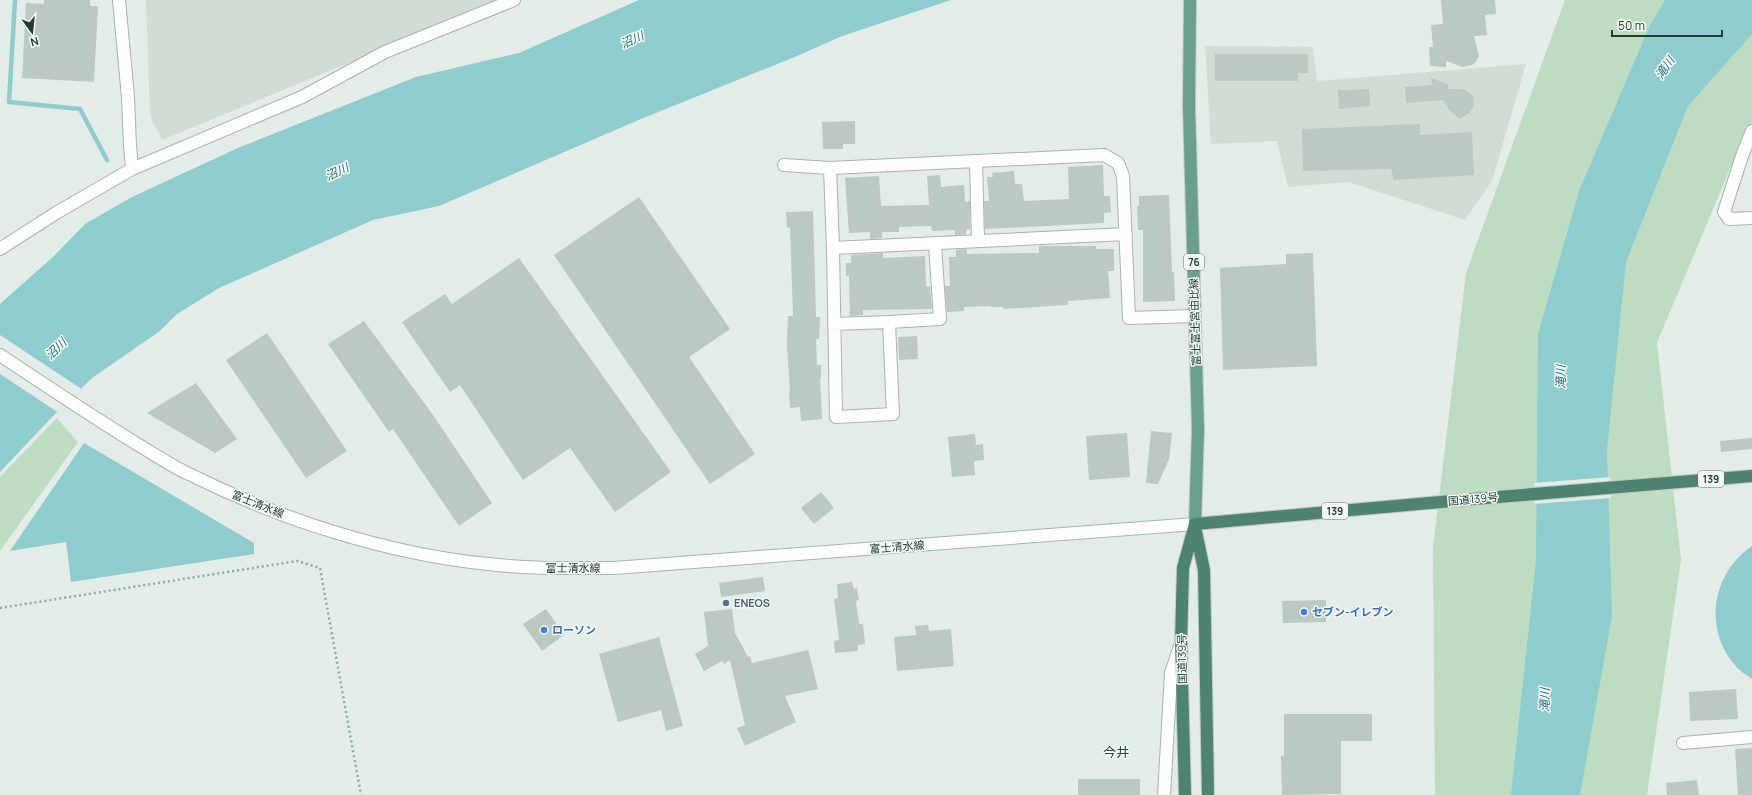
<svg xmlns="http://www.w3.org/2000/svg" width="1752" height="795" font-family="Manrope,'Noto Sans JP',sans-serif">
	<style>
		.built { fill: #d1dcd5 }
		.green { fill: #bddcc1 }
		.water { fill: #8eccce }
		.pier { fill: #e3ece7 }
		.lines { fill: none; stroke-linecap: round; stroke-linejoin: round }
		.stream { stroke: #8eccce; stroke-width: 4.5 }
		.building { fill: #bbc9c2 }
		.minor-casing { stroke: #a6b4ad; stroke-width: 14 }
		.secondary-casing { stroke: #a2b7ad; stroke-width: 14 }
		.primary-casing { stroke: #c1c8c6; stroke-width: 14 }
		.trunk-casing { stroke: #c1c8c6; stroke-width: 14 }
		.path { stroke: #85ae9c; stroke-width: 2.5; stroke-dasharray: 2 3; stroke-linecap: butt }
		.minor { stroke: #fff; stroke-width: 12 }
		.secondary { stroke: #fff; stroke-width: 12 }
		.primary { stroke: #6a9f8b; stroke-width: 12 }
		.trunk { stroke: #4e8370; stroke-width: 12 }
		.service-dot { fill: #5c6f8a; stroke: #f3f9f5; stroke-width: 1.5 }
		.shop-dot { fill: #3f7fe0; stroke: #f3f9f5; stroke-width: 1.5 }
		.labels { text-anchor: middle; stroke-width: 3; stroke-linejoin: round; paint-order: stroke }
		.shield { fill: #f3f9f5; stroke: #61756d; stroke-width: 1 }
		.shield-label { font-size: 10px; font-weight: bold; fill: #233c33 }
		.street-label { font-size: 11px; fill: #233c33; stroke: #f3f9f5 }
		.service-label { font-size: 11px; font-weight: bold; fill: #4e5e75; stroke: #f3f9f5; text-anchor: start }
		.shop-label { font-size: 11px; font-weight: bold; fill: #366cbe; stroke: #f3f9f5; text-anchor: start }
		.water-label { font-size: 12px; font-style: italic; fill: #217175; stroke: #f3f9f5 }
		.quarter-label { font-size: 13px; fill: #204d3d; stroke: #f3f9f5 }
	</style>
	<rect width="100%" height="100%" fill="#e3ece7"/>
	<path class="built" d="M146 0H501L162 140 150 116Z
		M1205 46 1313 47 1317 81 1526 64 1492 181 1465 220 1349 182 1288 187 1277 141 1211 144Z"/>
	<path class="green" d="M1565 0H1752V122L1731 166 1657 343 1681 560 1647 795H1435L1433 548 1466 273Z
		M57 418 78 442 0 551V477Z"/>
	<path class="water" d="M639 0H951L842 36 797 56 641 119 439 206 373 220 219 288 177 314 160 331 92 378 53 416 0 472V304L54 256 85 224 132 197 240 147 416 77 519 53Z
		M1665 0H1752V34L1688 106 1626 262 1607 450 1612 616 1580 795H1511L1536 560 1538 334 1579 191 1650 25Z
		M84 443 254 543V554L71 582 66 542 10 551Z
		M1752 546V679C1747 675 1739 671 1735 665 1703 629 1712 573 1752 546Z"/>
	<path class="pier" d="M0 335 83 390 59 413 0 374Z
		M1610 477 1611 498 1534 504V483Z"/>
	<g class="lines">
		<path class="stream" d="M15 0 9 102 80 109 107 160"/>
	</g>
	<path class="building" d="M44 0H90V6H98L94 82 22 78 26 3 44 4Z
		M1441 0H1495L1496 14 1485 15 1487 35 1474 36 1479 56 1475 63 1472 65 1463 67 1446 61V67L1430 66 1429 47H1433L1431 25 1443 24Z
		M1215 54H1308V73H1298V81H1215Z
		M1431 78 1448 84V89H1462L1470 93 1473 96 1474 105 1470 112 1460 119 1450 111 1443 100 1406 103 1405 87 1432 85Z
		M1369 89 1370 106 1339 109 1338 90Z
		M855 121V144H843V149H823L822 122Z
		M1420 124V135L1472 132 1474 175 1394 180 1391 169 1303 171 1302 129Z
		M1103 165 1104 196H1110L1111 212 1104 213V223L985 229 984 201H989L987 177H993L992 173 1014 171 1015 184H1022L1024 201 1069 199 1068 167Z
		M940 175 941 187 964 185 965 202 970 201V229L966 230V234L955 235V230L932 231 931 226 899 227V232H882V238L870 239V232L849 233 845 178 879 176 881 206 929 205 927 176Z
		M1169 195 1172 272H1174L1175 301 1143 302V230H1138L1137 206H1139V196Z
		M639 197 730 329 689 357 755 454 710 484 554 255Z
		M813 211 816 317H820L819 339H816L817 365H821V379H820L822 419 801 421 800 407 790 408 789 392H790L787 345 788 316H793L790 227 787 228 786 212Z
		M1039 246H1096V249H1114V271H1108L1110 298 1068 301V305L1003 309V307H991V306L964 307V311L947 312 945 286H950L949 257H956V250L967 249V254L1039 253Z
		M883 253V258L925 256 926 285 927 287 930 286 932 309 863 310V315L850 316 849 276H846V263H851V255Z
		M1313 253 1317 366 1223 370 1220 268 1286 264V254Z
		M519 258 671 472 615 512 570 448 523 480 460 385 450 392 402 322 445 294 452 304Z
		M364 321 433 415 492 503 459 526 393 429 389 432 328 344Z
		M267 333 347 451 306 478 226 360Z
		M917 336 918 359 899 360 898 337Z
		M196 383 237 439 215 453 147 413Z
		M1151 431 1172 433 1169 459 1158 484 1146 483Z
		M1127 433 1130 477 1089 480 1086 436Z
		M975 434 976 445 983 444 984 460 974 461 975 475 952 477 948 437Z
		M1752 438V449L1721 452 1720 441Z
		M821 492 834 508 814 524 801 508Z
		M763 577 765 591 721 597 719 583Z
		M852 582 854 589 857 588 859 600 856 601 859 624H863L865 644 858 645V651L835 653 834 641 839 640 834 599 838 598 837 584Z
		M1326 600V622L1283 623 1282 601Z
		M546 609 564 635 542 651 523 624Z
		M732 609 735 633 748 657 750 656 752 663 808 650 818 689 785 696 796 722 745 746 737 728 745 725 730 660 724 664 722 661 704 671 695 654 708 646 704 612Z
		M928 625 929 631 951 629 954 666 897 671 894 637 916 635 915 626Z
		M659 637 683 726 666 731 661 710 618 722 599 654Z
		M1736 689 1738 719 1690 721 1689 692Z
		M1284 714H1372V741H1341V794L1282 795 1281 756H1284Z
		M1752 748V795H1738L1735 749Z
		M1078 779H1140V795H1078Z
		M1697 780 1699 795H1667L1666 783Z"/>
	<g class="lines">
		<g class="minor-casing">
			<path id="minor" d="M119 0 128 97 130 145 132 169
				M1752 131 1742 156 1724 212 1729 219 1752 218
				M976 161 978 241
				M784 165 830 168 1104 155 1118 163 1123 176 1129 318 1195 316
				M830 168 833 248 836 417 893 414 889 322 834 324
				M833 248 1126 234
				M0 249 56 213 132 169 302 97 385 52 514 0
				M889 322 940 319 935 244
				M1683 743 1752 737
				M1164 795 1171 673 1180 646"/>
		</g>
		<g class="secondary-casing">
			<path id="secondary" d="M0 355C45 385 90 415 137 444 154 454 171 466 189 474 279 519 387 554 488 564 530 569 572 568 614 568L1195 524"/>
		</g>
		<g class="primary-casing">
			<path id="primary" d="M1190 0 1189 106 1198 429 1195 524"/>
		</g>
		<g class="trunk-casing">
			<path id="trunk" d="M1195 524 1474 499 1752 476
				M1195 527 1204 570 1208 795
				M1185 795 1181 642 1183 568 1195 524"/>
		</g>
		<path class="path" d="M0 608 297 561 320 568 361 795"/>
		<use href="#minor" class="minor"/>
		<use href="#secondary" class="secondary"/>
		<use href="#primary" class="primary"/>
		<use href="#trunk" class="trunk"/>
	</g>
	<circle class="service-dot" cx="726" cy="603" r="4"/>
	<g class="shop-dot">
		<circle cx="1304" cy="612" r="4"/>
		<circle cx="544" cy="630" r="4"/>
	</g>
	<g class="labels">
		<g class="shield">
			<rect x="1184" y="254" width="20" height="16" rx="3"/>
			<rect x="1698" y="471" width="26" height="16" rx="3"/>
			<rect x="1322" y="503" width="26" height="16" rx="3"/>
		</g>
		<g class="shield-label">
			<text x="1194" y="266">76</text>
			<text x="1711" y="483">139</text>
			<text x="1335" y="515">139</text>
		</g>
		<g class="street-label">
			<text transform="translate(1195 322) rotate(-92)" y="4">富士富士宮由比線</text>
			<text transform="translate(1473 499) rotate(-5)" y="4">国道139号</text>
			<text transform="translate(258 504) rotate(22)" y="4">富士清水線</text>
			<text transform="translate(897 547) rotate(-4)" y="4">富士清水線</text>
			<text x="573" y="572">富士清水線</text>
			<text transform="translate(1182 659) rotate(-91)" y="4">国道139号</text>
		</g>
		<g class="service-label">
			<text x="734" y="607">ENEOS</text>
		</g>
		<g class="shop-label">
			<text x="1312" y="616">セブン-イレブン</text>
			<text x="552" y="634">ローソン</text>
		</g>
		<g class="water-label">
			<text transform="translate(632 40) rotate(-24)" y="4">沼川</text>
			<text transform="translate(1665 68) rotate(-55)" y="4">滝川</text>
			<text transform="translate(337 172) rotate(-25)" y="4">沼川</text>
			<text transform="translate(56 349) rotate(-44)" y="4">沼川</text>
			<text transform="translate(1561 377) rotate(-90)" y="4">滝川</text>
			<text transform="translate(1545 700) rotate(-89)" y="4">滝川</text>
		</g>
		<g class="quarter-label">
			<text x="1116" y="757">今井</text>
		</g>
	</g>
	<g transform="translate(32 32) rotate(165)" stroke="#f3f9f5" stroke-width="3" paint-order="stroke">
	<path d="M0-3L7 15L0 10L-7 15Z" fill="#233c33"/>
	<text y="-6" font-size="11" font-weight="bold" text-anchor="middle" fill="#233c33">N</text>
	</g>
	<path d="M1612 30v6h110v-6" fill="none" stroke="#233c33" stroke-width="2"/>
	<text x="1618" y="30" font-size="12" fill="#233c33" stroke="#f3f9f5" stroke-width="3" paint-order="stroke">50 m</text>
</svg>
